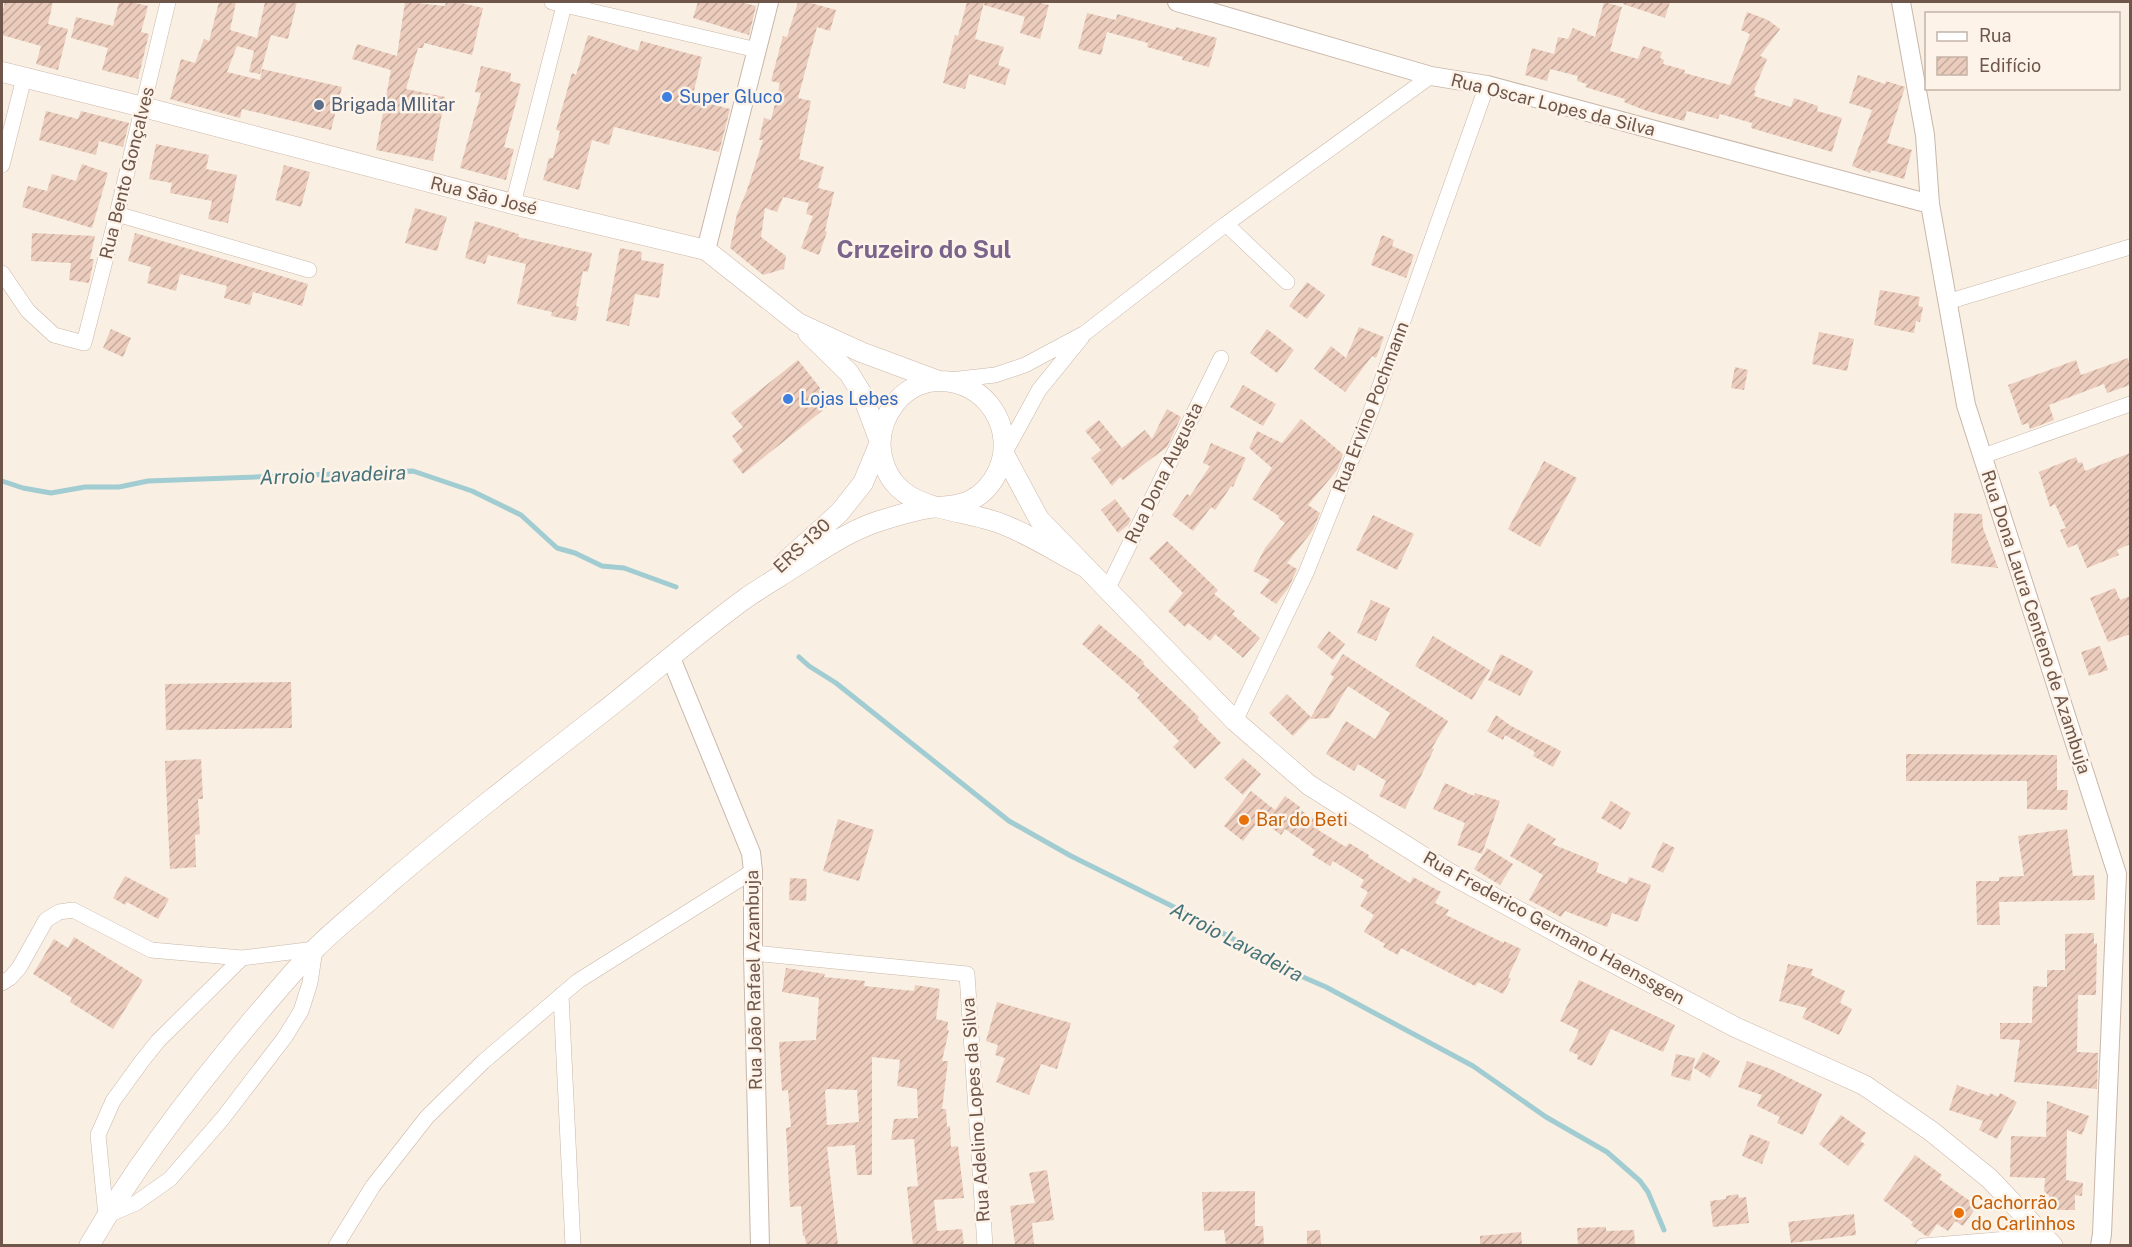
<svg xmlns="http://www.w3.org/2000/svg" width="2132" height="1247" font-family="'Public Sans',sans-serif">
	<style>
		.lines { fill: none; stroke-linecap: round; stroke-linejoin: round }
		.stream { stroke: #a1ccd1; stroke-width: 5 }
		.building { fill: url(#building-hatch); fill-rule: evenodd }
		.minor-casing { stroke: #c9b7aa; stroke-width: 16 }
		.tertiary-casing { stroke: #c9b7aa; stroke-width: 20 }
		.secondary-casing { stroke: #ceb8ab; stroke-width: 21 }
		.minor { stroke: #fff; stroke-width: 15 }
		.tertiary { stroke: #fff; stroke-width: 18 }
		.secondary { stroke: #fff; stroke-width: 20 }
		.shop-dot { fill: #3f7fe0; stroke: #fdf3e8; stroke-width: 2 }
		.service-dot { fill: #5c6f8a; stroke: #fdf3e8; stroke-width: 2 }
		.food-dot { fill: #e8710a; stroke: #fdf3e8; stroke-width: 2 }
		.labels { text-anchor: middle; stroke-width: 5; stroke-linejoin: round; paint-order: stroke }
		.shop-label { font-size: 18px; fill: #366cbe; stroke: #fdf3e8; text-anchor: start }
		.service-label { font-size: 18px; fill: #4e5e75; stroke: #fdf3e8; text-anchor: start }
		.street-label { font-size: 18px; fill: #6e564b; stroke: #fdf3e8 }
		.food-label { font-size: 18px; fill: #c56008; stroke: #fdf3e8; text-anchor: start }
		.water-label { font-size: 20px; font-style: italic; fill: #447379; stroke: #fdf3e8 }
		.district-label { font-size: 24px; font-weight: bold; fill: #7b648b; stroke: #fdf3e8 }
	</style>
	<defs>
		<pattern id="building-hatch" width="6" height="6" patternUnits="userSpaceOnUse" patternTransform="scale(1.5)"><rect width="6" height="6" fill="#eccdbd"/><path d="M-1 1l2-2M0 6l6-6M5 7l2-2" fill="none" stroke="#c3a99c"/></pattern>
	</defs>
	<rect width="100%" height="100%" fill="#f9efe2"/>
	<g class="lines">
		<path class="stream" d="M2 481 23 488 51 493 85 487H119L148 481 413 471 472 491 521 515 557 548 575 553 602 566 624 568 676 587
			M799 657 809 666 836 683 1009 821 1071 856 1190 915 1296 974 1326 987 1473 1066 1546 1117 1607 1152 1640 1181 1648 1192 1664 1230"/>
	</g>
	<path class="building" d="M5 2H53L48 24 68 29 58 70 36 64 41 46 2 35V13Z
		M119 2H131L148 6 141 32 149 34 138 79 102 70 108 48 71 38 76 17 113 26Z
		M219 2H236L230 30 257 38 265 2H297L288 39 271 35 260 74 249 72 254 51 237 46 227 72 260 80 262 69 342 87 331 130 242 109 240 118 170 99 181 59 195 63 204 39 209 41Z
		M405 2 445 6 446 2H457L483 8 472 55 424 43 423 48H418L406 89 445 97 433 161 376 150 391 70 352 59 357 44 397 56Z
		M698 2H740L756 6 749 35 693 18Z
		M798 2H807L836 10 830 31 817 27 798 98 811 101 799 159 824 167 818 188 834 192 825 231 827 232 819 255 801 248 813 216 806 214 809 203 783 197 777 212 765 208 761 237 786 256 784 269 763 275 730 248 737 214 747 190 763 140H759L764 118 771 120 780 83 771 81 783 36 787 37Z
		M967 2H984L975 39 1004 47 998 65 1010 69 1005 85 969 74 965 89 943 83 955 35 958 36Z
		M984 2H1036L1049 5 1040 39 1020 33 1025 17 984 5Z
		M1604 2 1622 7 1610 51 1638 59 1643 46 1662 52 1660 58 1664 60 1663 64 1685 70 1684 73 1730 85 1750 34 1741 30 1747 12 1768 20 1780 29 1760 56 1767 59 1754 90 1756 91 1754 96 1791 107 1794 98 1818 106 1817 111 1842 118 1832 152 1751 128 1752 123 1720 114 1718 119 1687 111 1684 121 1647 111 1624 102 1625 99 1585 87 1587 84 1577 81 1578 76 1550 69 1547 81 1525 75 1532 48 1554 54 1558 37 1568 39 1573 28 1595 37Z
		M1623 2H1670L1665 18 1623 4Z
		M1087 13 1116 20 1117 14 1175 30 1176 27 1217 38 1209 67 1182 60 1183 57 1147 47 1148 43 1107 32 1101 55 1078 49Z
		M588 35 638 51 641 41 702 57 692 99 730 109 719 152 614 127 609 145 592 140 579 190 543 180 549 158H553L560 131 556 130 572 73 576 75Z
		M481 66 511 73 510 81 521 84 504 147 514 149 506 180 460 168 481 93 475 92Z
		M1858 75 1885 84 1886 81 1905 87 1887 143 1912 150 1904 179 1871 170 1870 173 1852 166 1872 110 1849 103Z
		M46 111 78 119 81 111 129 123 123 147 99 141 96 155 39 140Z
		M156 144 209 155 206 169 237 175 228 223 208 219 212 201 170 193 172 183 149 179Z
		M82 164 108 173 92 228 22 207 28 186 47 191 52 174 76 181Z
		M284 165 310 172 301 207 275 200Z
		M415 208 447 217 437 251 405 243Z
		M475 221 519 234 518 237 592 253 588 272 583 271 576 306 579 307 576 321 551 316 552 312 517 304 526 264 488 255 485 264 465 258Z
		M32 233 95 236 90 259H94L89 283 69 280 71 263 31 261Z
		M135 233 308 284 302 306 253 292 250 305 224 298 227 286 180 274 176 291 147 283 151 267 128 261Z
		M1382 235 1394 240 1392 246 1414 255 1406 278 1371 265Z
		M620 248 642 252 641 260 664 264 659 298 635 294 629 326 606 321Z
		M1307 282 1325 295 1307 319 1289 306Z
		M1880 290 1920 297 1918 306 1923 307 1920 322 1916 321 1914 333 1874 325Z
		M1359 327 1384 337 1376 358 1372 356 1345 392 1314 369 1331 346 1346 358Z
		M111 329 131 338 123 357 103 348Z
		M1267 329 1294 350 1277 373 1250 353Z
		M1819 332 1854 339 1847 371 1812 364Z
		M2128 358 2130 366V385L2107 393 2104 384 2049 405 2054 420 2030 429 2028 423 2022 425 2008 385 2076 360 2081 375Z
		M798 360 832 403 743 474 732 460 743 451 732 436 743 427 731 413Z
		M1735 367 1748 370 1744 390 1731 388Z
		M1243 385 1276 404 1263 426 1230 407Z
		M1167 409 1181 417 1167 447 1123 480 1120 477 1112 486 1091 458 1101 450 1085 431 1099 420 1122 448 1145 430 1152 439Z
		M1301 419 1343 454 1337 470 1308 505 1320 513 1313 530 1287 563 1297 569 1289 587 1276 604 1260 593 1270 580 1253 571 1265 548 1285 523 1278 518 1279 516 1252 499 1272 468 1249 448 1257 431 1282 443Z
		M1211 443 1246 458 1233 487 1231 486 1215 510 1211 507 1193 531 1172 515 1187 494 1190 496 1210 466 1203 463Z
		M2130 453V544L2117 550 2119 555 2087 568 2077 544 2068 548 2060 530 2066 528 2055 504 2050 507 2039 472 2076 457 2078 463 2082 462 2085 471Z
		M1544 461 1577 478 1540 547 1508 529Z
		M1115 499 1131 520 1128 525 1118 533 1101 510Z
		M1954 513 1982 514 1983 528 1998 568 1951 563Z
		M1373 515 1414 534 1397 570 1356 550Z
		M1167 541 1218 590 1214 594 1235 611 1232 614 1260 638 1243 658 1215 634 1210 641 1188 623 1185 627 1168 611 1183 593 1149 558Z
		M2115 588 2120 600 2130 596V634L2108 642 2090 598Z
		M1371 600 1390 608 1376 641 1357 633Z
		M1099 624 1144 662 1143 664 1199 717 1197 719 1221 743 1195 769 1173 747 1179 741 1137 698 1140 695 1082 644Z
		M1329 631 1345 644 1333 660 1317 647Z
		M1433 636 1490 670 1472 700 1415 666Z
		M2100 646 2108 670 2089 676 2081 652Z
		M1343 654 1448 721 1432 748 1434 749 1405 809 1379 796 1386 781 1358 764 1354 771 1326 754 1346 721 1375 739 1390 713 1348 686 1329 718 1310 719 1334 677 1330 674Z
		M1501 654 1533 671 1520 696 1488 680Z
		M291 682 292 728 166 730 165 684Z
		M1287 694 1311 717 1293 736 1269 713Z
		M1496 715 1511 726 1561 751 1553 767 1533 756 1535 752 1505 735 1503 740 1487 731Z
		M1906 754 2057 755V790H2068L2067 810 2027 809V781H1906Z
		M1243 758 1261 774 1243 795 1224 778Z
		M201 759 203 799H198L200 834 195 835 196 867 170 869 165 761Z
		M1445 783 1474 796 1475 793 1500 801 1482 854 1457 845 1465 823 1433 809Z
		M1251 791 1275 810 1285 796 1300 807 1299 809 1322 824 1318 830 1346 847 1349 843 1369 855 1368 857 1410 883 1413 877 1441 892 1435 903 1449 910 1446 915 1504 943V941L1521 949 1508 977 1511 979 1503 994 1478 982 1475 986 1401 948 1398 955 1383 947 1385 944 1364 932 1374 915 1360 906 1368 892 1360 887 1364 880 1333 861 1330 866 1312 855 1315 850 1285 829 1281 835 1260 819 1243 841 1224 826Z
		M1611 801 1631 813 1621 830 1601 818Z
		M838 819 874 830 859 881 823 871Z
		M1528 823 1556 839 1552 844 1599 863 1596 872 1627 884 1629 877 1651 885 1638 922 1612 913 1607 927 1565 911 1561 917 1529 900 1543 875 1510 856Z
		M2067 829 2073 876 2094 875 2095 900 1999 902 2000 925H1977L1976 881H1999V877L2024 876 2018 836Z
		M1663 842 1675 848 1663 873 1651 867Z
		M1487 848 1513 864 1500 885 1474 869Z
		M125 876 169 899 158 919 127 902 125 905 113 898Z
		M790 878 807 879 806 901 789 900Z
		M2094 933V944L2097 943 2096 995H2078L2077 1052 2098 1053 2097 1089 2014 1082 2020 1040 2000 1039V1023H2032L2033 986 2047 987V970H2065V934Z
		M74 937 143 980 113 1029 70 1002 72 998 33 974 54 939 68 948Z
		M1788 964 1813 969 1811 975 1845 991 1840 1003 1852 1009 1839 1035 1802 1018 1807 1008 1779 1001Z
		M786 968 825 974 824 977 865 981 864 986 914 991 915 985 940 989 936 1019 948 1022 947 1030H949L942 1061H948L942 1109H946L947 1127 950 1126 951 1147 958 1146 964 1198 934 1200 937 1231 962 1229 964 1245H913L907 1187 918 1186 914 1139 891 1140 894 1119 918 1118 917 1089 897 1086 900 1060 872 1057V1175H857L855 1145 827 1147 838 1245H806L805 1236H803L801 1206 790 1207 786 1128 791 1127 788 1090 782 1091 779 1042 816 1040 819 998 782 992ZM827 1089 857 1090 859 1122 827 1125 825 1091Z
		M1579 980 1675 1025 1663 1052 1611 1029 1592 1066 1577 1059 1578 1055 1569 1051 1579 1030 1560 1021Z
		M997 1002 1071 1023 1057 1069 1041 1064 1029 1095 996 1082 1005 1058 995 1055 998 1045 986 1041Z
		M1703 1052 1720 1061 1710 1078 1694 1068Z
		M1676 1054 1695 1058 1690 1081 1671 1076Z
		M1747 1061 1771 1069 1822 1094 1803 1135 1777 1123 1780 1117 1757 1106 1762 1095 1738 1087Z
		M1957 1085 1989 1096 1990 1093 1998 1097 2000 1093 2017 1102 1997 1139 1979 1130 1983 1121 1949 1110Z
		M2047 1101 2089 1116 2082 1135 2067 1130 2066 1180 2083 1183 2082 1196 2075 1195V1210H2048L2049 1195 2044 1194 2045 1178 2010 1177 2011 1136 2046 1137Z
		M1841 1115 1866 1133 1860 1141 1865 1144 1848 1166 1819 1144Z
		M1750 1134 1770 1142 1762 1164 1742 1156Z
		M1915 1155 1942 1175 1939 1179 1977 1206 1963 1226 1955 1221 1948 1231 1937 1224 1929 1236H1926L1911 1225 1913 1222 1883 1200Z
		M1047 1170 1054 1220 1032 1223 1034 1245H1015L1010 1206 1035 1203 1029 1173Z
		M1255 1191V1226H1263L1264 1245H1226L1224 1230 1204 1231 1202 1192Z
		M1738 1194 1739 1198 1746 1197 1749 1223 1713 1227 1710 1201 1726 1199V1196Z
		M1854 1214 1856 1235 1791 1243 1788 1222Z
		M1606 1227V1231L1634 1230 1635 1245H1578L1577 1228Z
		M1320 1230 1321 1245H1307V1231Z
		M1521 1232 1522 1245H1480V1236Z"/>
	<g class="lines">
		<g class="minor-casing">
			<path id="minor" d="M552 2 757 50
				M2 165 24 78
				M513 204 565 2
				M117 214 309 270
				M1226 224 1287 282
				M2 273 28 311 54 335 84 343 117 214 168 2
				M1947 302 2130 247
				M950 380 995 375 1025 365 1085 333 1226 224 1431 76
				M1004 454 1039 390 1082 337
				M1983 456 2130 404
				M1108 588 1221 358
				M1235 721 1306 573 1371 411 1487 85
				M315 949 310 983 301 1011 285 1037 223 1118 170 1179 136 1203 106 1216 98 1135 113 1101 142 1061 158 1041 242 958Z
				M753 953 967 974 985 1246
				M2 983 10 978 19 968 46 920 59 912 73 910 151 950 242 958
				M561 995 573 1246
				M336 1246 373 1186 427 1117 483 1062 578 981 753 871
				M1923 1246 2044 1236"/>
		</g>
		<g class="tertiary-casing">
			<path id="tertiary" d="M1177 2 1431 76 1487 85 1930 204
				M1901 2 1925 135 1930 204 1966 405 2117 874 2102 1234 2100 1246
				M706 250 769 2
				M671 658 751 853 753 871V953L760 1246"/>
		</g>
		<g class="secondary-casing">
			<path id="secondary" d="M2 72 143 107 513 204 706 250 798 323 861 352 939 381
				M1004 454 1039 519 1235 721 1309 785 1447 872 1580 945 1735 1027 1864 1085 1931 1131 1990 1179 2053 1246
				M785 562 840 512 863 483 880 442 862 394 849 373 808 333
				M89 1246C136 1164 193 1090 254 1018 274 995 294 970 316 948 338 926 363 907 386 886 455 827 527 771 599 715 648 677 695 635 746 598 762 587 779 577 796 566 825 548 853 528 886 519 902 514 919 509 936 507 948 506 958 506 969 501 982 495 992 484 998 471 1017 429 986 381 940 381 923 381 907 389 896 402 885 416 879 433 881 450 889 514 957 506 1002 524 1031 535 1058 553 1085 567"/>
		</g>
		<use href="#minor" class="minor"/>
		<use href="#tertiary" class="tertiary"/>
		<use href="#secondary" class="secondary"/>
	</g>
	<g class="shop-dot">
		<circle cx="667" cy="97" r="6"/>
		<circle cx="788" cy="399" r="6"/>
	</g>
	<circle class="service-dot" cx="319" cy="105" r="6"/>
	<g class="food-dot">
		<circle cx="1244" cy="820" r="6"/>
		<circle cx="1959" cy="1213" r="6"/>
	</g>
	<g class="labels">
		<g class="shop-label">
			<text x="679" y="103">Super Gluco</text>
			<text x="800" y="405">Lojas Lebes</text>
		</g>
		<g class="service-label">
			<text x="331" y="111">Brigada MIlitar</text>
		</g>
		<g class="street-label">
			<text transform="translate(1553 105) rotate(14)" y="6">Rua Oscar Lopes da Silva</text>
			<text transform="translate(127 173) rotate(-76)" y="6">Rua Bento Gonçalves</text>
			<text transform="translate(484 196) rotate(14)" y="6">Rua São José</text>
			<text transform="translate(1371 407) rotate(-69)" y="6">Rua Ervino Pochmann</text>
			<text transform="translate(1164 473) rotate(-64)" y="6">Rua Dona Augusta</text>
			<text transform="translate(802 546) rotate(-43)" y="6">ERS-130</text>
			<text transform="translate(2036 622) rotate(72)" y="6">Rua Dona Laura Centeno de Azambuja</text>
			<text transform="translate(1554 928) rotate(29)" y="6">Rua Frederico Germano Haenssgen</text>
			<text transform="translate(754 980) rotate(-91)" y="6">Rua João Rafael Azambuja</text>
			<text transform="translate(976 1110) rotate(-94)" y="6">Rua Adelino Lopes da Silva</text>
		</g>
		<g class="food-label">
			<text x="1256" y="826">Bar do Beti</text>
			<text x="1971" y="1209">Cachorrão<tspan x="1971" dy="21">do Carlinhos</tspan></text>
		</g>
		<g class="water-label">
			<text transform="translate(333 475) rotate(-2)" y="7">Arroio Lavadeira</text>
			<text transform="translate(1237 942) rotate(28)" y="7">Arroio Lavadeira</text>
		</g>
		<g class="district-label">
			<text x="924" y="258">Cruzeiro do Sul</text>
		</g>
	</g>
	<rect width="2132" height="1247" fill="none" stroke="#6e564b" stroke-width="6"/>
	<rect x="1925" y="12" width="195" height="78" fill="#fdf3e8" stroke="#c4b4a9" stroke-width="1.5"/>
	<rect x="1937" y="32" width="30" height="9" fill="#ffffff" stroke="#c4b4a9" stroke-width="1.5"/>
	<text x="1979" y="42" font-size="18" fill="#6e564b">Rua</text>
	<rect x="1937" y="57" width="30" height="18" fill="url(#building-hatch)" stroke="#c4b4a9" stroke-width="1.5"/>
	<text x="1979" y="72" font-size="18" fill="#6e564b">Edifício</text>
</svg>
